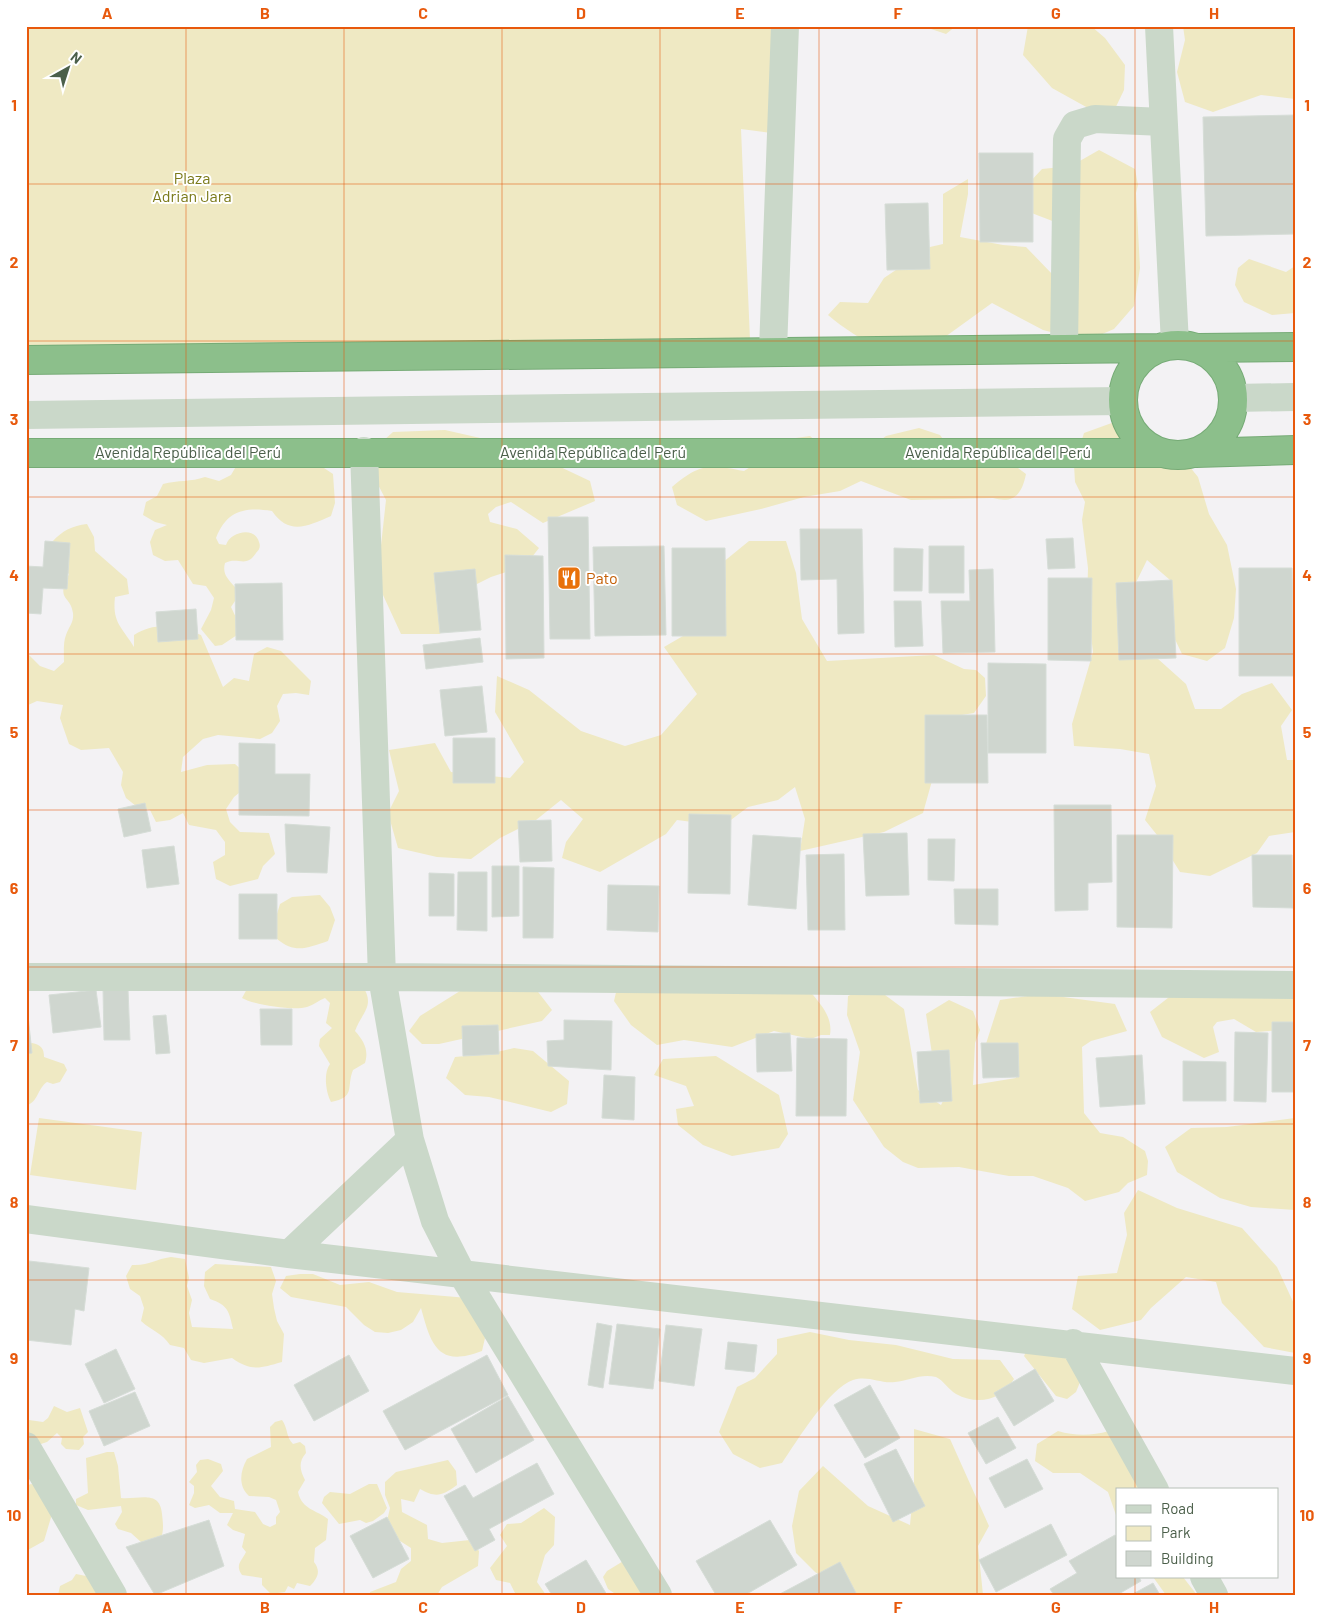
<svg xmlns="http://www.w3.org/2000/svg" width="1321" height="1621" font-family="Barlow,sans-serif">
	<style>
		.green { fill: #efe9c3 }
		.building { fill: #cfd6cf; stroke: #d6ddd7 }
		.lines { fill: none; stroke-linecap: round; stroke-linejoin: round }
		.highway-casing { stroke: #76ab76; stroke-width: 30 }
		.minor { stroke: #cad8c9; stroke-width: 28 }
		.highway { stroke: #8cbf8b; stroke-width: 28 }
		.grid { fill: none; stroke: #e8590c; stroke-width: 1; stroke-opacity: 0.55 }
		.labels { text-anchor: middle; stroke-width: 4; stroke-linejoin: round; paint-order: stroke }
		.park-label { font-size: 16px; fill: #7b7a1a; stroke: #fff }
		.street-label { font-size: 16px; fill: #4b5f4a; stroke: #fff }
		.food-label { font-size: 16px; fill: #c56008; stroke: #fff; text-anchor: start }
		.neatline { fill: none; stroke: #e8590c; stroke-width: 2 }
		.grid-label { font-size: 16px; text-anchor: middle; font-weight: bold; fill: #e8590c }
	</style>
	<rect width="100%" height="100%" fill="#f3f2f4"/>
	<path class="green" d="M26 26H784L771 133 741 129 750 340 26 351Z
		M922 26H956L946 34Z
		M1028 26H1091L1105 38 1125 65 1124 90 1113 113H1097L1052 88 1023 55Z
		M1183 26H1295V99L1261 95 1213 112 1185 102 1177 72 1185 40Z
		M1099 150 1135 169 1138 185 1136 193 1140 268 1134 306 1114 329 1086 341 1043 330 992 303 938 342 878 350C861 338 844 329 828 315L840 302 868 303 884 278 930 247 943 244V194L968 179V194L960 237 1003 245 1026 247 1054 276 1055 222 1029 212 1028 184 1042 169 1071 166Z
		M1249 259 1286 272 1295 266V313L1272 315 1244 302 1235 285 1238 268Z
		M1120 420 1169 441 1198 477 1209 514 1227 545 1236 589 1234 618 1225 648 1207 661 1182 654 1171 631 1170 580 1147 560 1122 611 1138 641 1186 684 1195 709H1221L1242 694 1272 683 1292 710 1281 726 1287 760H1295V832L1269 836 1257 853 1210 876 1180 872 1157 835 1145 820 1156 786 1149 754 1120 749 1074 746 1072 724 1093 652 1087 604 1088 568 1082 520 1085 502 1075 482 1074 465 1084 433Z
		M919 428 940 435 953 453 1010 462 1026 474C1022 494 1014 504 993 498L911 500 861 481 840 491 804 497 761 509 706 521 677 505 672 487C700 463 709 464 744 471L796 438 810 436 835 458H857L886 436Z
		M445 430 516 446 590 481 595 501 543 523 511 502 496 507 488 514 490 522 517 529 539 548 525 566 491 577 457 594 440 634H401L377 582 386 500 364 458 393 432Z
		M238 463 321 466 333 474 335 503 331 516C308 526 289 536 272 511 245 507 227 510 216 538L219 544 226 545C230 532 255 526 259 542 261 547 259 550 256 553 246 569 238 556 225 563 222 574 228 579 235 587V601L231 607 240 626V633L222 645 215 646 201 629 211 610 214 598 206 586 193 584 178 560 165 561 153 555 150 542 155 530 167 525 155 522 143 515 146 502 157 496 163 484C178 480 191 482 205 477L219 481 231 475Z
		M87 524 94 537 95 551 127 579 129 594 115 597C112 623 122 627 134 647V635C156 621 178 626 201 635L223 687 234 678 249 681 254 654 267 647 281 651 311 681 309 695 296 693 283 694 277 706 280 721 272 733 260 739 218 735 203 739 183 757 181 772 207 765 235 764 246 774 245 788 234 797 226 809 230 822 240 832 269 833 275 854 263 866 258 879 230 886 216 879 213 862 225 855V842L216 830 189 825 183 813 170 820 156 822 150 810 136 806 126 798 121 785 123 772 109 748 81 750 69 744 60 718 63 705 37 701 26 706V652L40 666 54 671 64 662C64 654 63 642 66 635 69 626 74 623 73 613 71 595 55 601 69 574L58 567 52 542C63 530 72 526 87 524Z
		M749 541H786L796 573 802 619 827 661 934 655 964 669 976 670 985 678 986 696 974 713 943 718 935 770 923 813 884 832 800 851 805 819 795 787 778 800 748 807 723 826 677 820 666 834 600 872 562 858 566 842 583 819 561 800 536 820 500 838 471 859 437 857 398 848 388 813 399 791 389 750 435 743 451 772 510 778 524 762 495 712 497 676 529 690 581 731 625 746 661 735 697 694 664 647 695 629 722 563Z
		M320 895 330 907 335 920 328 941C307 948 295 954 277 939L276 917 280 904 292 897Z
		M532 984 552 1010 542 1021 439 1044H422L409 1031 420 1016 460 991Z
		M362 985C376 1006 362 1012 355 1031 364 1041 369 1050 365 1063L353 1070C346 1088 356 1097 331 1102 326 1093 323 1073 330 1064L319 1046 320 1039 332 1028 326 1023 330 1003 325 998C319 1000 314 1005 307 1007 294 1011 254 1005 242 998L248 987Z
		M617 988 809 990C820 1004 833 1016 830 1035H821L811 1039 774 1031 732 1047 684 1040 657 1045 631 1025 614 1001Z
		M1295 988V1029L1256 1032 1234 1019 1217 1022 1213 1027 1219 1052 1204 1058 1162 1037 1150 1012 1173 994Z
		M862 990 885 995 904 1009 918 1090 941 1105 951 1085 932 1054 926 1014 949 1000 973 1011 980 1030 975 1043 973 1085 1016 1078 1013 1054 984 1050 1000 1000 1041 994 1115 1004 1127 1031 1091 1041 1082 1047 1084 1113 1100 1133 1123 1137 1145 1151 1148 1161 1147 1175 1128 1183 1119 1192 1085 1201 1068 1188 1033 1176H1009L959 1167 918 1168 903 1162 884 1147 853 1100 860 1052 847 1015 848 996Z
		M32 1043C41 1045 44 1048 44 1057L64 1064 67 1070 60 1082 53 1084 47 1082C37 1089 39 1101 26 1106L29 1070 26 1069V1045Z
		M514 1048 533 1051 569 1081 567 1104 551 1112 489 1097 465 1095 446 1078 455 1057 488 1054Z
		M716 1056 779 1095 788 1134 779 1148 732 1156 703 1145 678 1125 676 1109 694 1106 686 1086 654 1075 663 1059Z
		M39 1118 142 1132 136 1190 30 1175Z
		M1295 1118V1210L1251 1207 1220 1198 1177 1172 1165 1147 1191 1128 1227 1127Z
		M1138 1190 1177 1208 1242 1228 1277 1267 1295 1306V1353L1264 1347 1222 1303 1216 1282 1186 1277 1151 1308 1141 1320 1100 1330 1072 1309 1078 1276 1117 1273 1127 1235 1124 1213Z
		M171 1257 185 1259 189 1278 187 1286 192 1300 189 1313 192 1327 233 1329C229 1311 228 1305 210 1299L204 1286 205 1272 215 1264 271 1267 276 1281 272 1294 274 1308 277 1321 284 1334 282 1362C260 1368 252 1372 232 1358L204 1363 191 1360 184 1348 170 1345C162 1333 152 1331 141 1321L144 1308 140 1296 130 1289 126 1276 132 1265C149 1266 155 1259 171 1257Z
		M300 1274H313L340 1285 369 1282 397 1292 468 1298 485 1338 482 1351C438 1368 431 1345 421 1308L413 1322 401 1330 388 1333 375 1332 364 1325 346 1307 291 1297 280 1288 286 1276Z
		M810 1332 849 1340 896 1345 953 1359 1000 1360 1014 1379C1002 1400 978 1406 956 1394 949 1390 943 1380 936 1377 921 1373 908 1381 895 1382 880 1384 869 1375 853 1380 829 1388 797 1441 782 1463L760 1468 733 1454 719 1432 737 1387 755 1378 777 1354V1339Z
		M1032 1340 1069 1360 1083 1375 1076 1392 1067 1399 1056 1396 1024 1356Z
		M54 1406 67 1412 80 1408 88 1432 83 1437 84 1444 79 1450 66 1449 61 1444 62 1438 57 1433 47 1442 41 1444 30 1437 26 1423 29 1420 43 1422 48 1418Z
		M282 1420C288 1428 286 1437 293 1444L300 1442 305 1446 306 1453C298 1462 300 1470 305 1480L298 1492C302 1510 317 1510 328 1519L326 1540 315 1548 314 1562C321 1571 318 1578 310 1586L297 1583 294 1589 288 1586 285 1592 271 1594 262 1585V1578L242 1575C235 1565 241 1562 246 1552L242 1547 245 1534 233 1530 227 1525 233 1513H220L209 1505 195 1508 189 1505 194 1493V1486L189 1482 197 1472 196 1465 200 1460 208 1459 221 1464 223 1471 211 1486 220 1497 234 1501 235 1509 255 1512 263 1524 270 1527 276 1524V1517L280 1512 276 1500 269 1497 249 1496C238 1486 240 1471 247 1459L271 1447 270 1427 275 1422Z
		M914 1429 950 1439 989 1526 978 1546 983 1595H850L815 1572 796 1553 792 1526 799 1491 823 1466 868 1506 910 1525 914 1483Z
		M1058 1431C1075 1436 1091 1436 1109 1431L1142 1490H1117V1518L1108 1492 1080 1473H1053L1035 1461 1037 1444Z
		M107 1452H114L118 1466 121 1498C138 1500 160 1489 162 1514 163 1523 164 1530 161 1538L141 1542 131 1533 118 1529 115 1524 122 1512 121 1506 88 1510 76 1505V1499L88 1493 86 1458Z
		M448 1460 456 1471 457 1485C442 1496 436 1498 420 1489L414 1502 401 1499 402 1512 427 1525 428 1539 442 1543 470 1540 479 1551 478 1566 442 1587 437 1595H370V1592L396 1582 401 1569 411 1561V1548L389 1534 387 1521 390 1508 385 1495V1482L396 1472Z
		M31 1484 45 1488 52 1514 44 1541 26 1551V1486Z
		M369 1484H377L387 1508 384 1513 373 1521 366 1523 360 1520 339 1524 322 1503 324 1497 330 1492 350 1494Z
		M544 1508 555 1517 554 1545 545 1555 537 1582 546 1595H516L510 1583 496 1580 490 1568 507 1546 500 1535 507 1524 521 1523Z
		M625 1560 647 1595H617L608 1589 603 1577 607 1571Z
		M76 1574 86 1576 106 1595H58L60 1586 72 1580Z
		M1153 1577H1183L1197 1595H1166Z"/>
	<path class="building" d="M1295 115V234L1206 236 1203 117Z
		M979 153H1033V242H980Z
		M928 203 930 269 887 270 885 204Z
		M548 517H588L590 639H550Z
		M800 529H862L864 633 838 634 837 579 801 580Z
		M1073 538 1075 568 1048 569 1046 539Z
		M45 541 70 543 67 589 43 588 41 614 26 613V566L43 567Z
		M664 546 666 635 595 636 593 547Z
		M929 546H964V593H929Z
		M672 548H725L726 636H672Z
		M894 548 923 549 922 591H894Z
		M505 555 543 556 544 658 506 659Z
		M1239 568H1292L1294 676H1239Z
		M475 569 481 630 440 633 434 573Z
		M993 569 995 652 943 653 941 601H970L969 570Z
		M1048 578H1092L1091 661 1048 660Z
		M1172 580 1176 658 1119 660 1116 583Z
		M282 583 283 640H236L235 584Z
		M894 601H921L923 646 895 647Z
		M196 609 198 639 158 642 156 612Z
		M480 638 483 662 426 669 423 645Z
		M988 663 1046 664V753H988Z
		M482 686 487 732 445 736 440 690Z
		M925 715H987L988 783H925Z
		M453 738H495V783H453Z
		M239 743 275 744V774H310L309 816 239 815Z
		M145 803 151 831 124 837 118 809Z
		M1054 805H1111L1112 882 1088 883V910L1055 911Z
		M689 814 731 815 730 894 688 893Z
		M551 820 552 861 520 862 518 821Z
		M285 824 330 827 327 873 287 872Z
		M907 833 909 895 866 896 863 834Z
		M753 835 801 838 796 909 748 905Z
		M1117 835H1173L1172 928 1117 927Z
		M928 839H955L954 881 928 880Z
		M174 846 179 884 147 888 142 850Z
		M844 854 845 930H808L806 855Z
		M1252 855H1292L1293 908 1253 907Z
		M492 866H519V916L492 917Z
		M523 867 554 868 553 938H523Z
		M458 872H487V931L457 930Z
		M429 873 454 874V916H429Z
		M608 885 659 886 658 932 607 930Z
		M954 889H998V925L955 924Z
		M239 894H277V939H239Z
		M103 989H128L130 1040H104Z
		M96 990 101 1027 53 1033 49 995Z
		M26 997 32 1053 26 1054Z
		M260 1009H292V1045H261Z
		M166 1015 170 1053 156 1054 153 1016Z
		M564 1020 612 1021 611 1070 548 1066 547 1041 564 1040Z
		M1272 1022H1295V1092H1272Z
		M498 1025 499 1054 463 1056 462 1026Z
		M1235 1032 1268 1033 1266 1102 1234 1101Z
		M790 1033 792 1071 757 1072 756 1034Z
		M797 1038 847 1039 846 1116H796Z
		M981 1043H1018L1019 1077 983 1078Z
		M949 1050 952 1101 920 1103 917 1052Z
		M1142 1055 1145 1104 1100 1107 1096 1058Z
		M1183 1061 1226 1062V1101H1183Z
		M604 1075 635 1077 634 1120 602 1118Z
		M29 1261 89 1268 84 1311 75 1309 71 1345 26 1340Z
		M597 1323 612 1326 603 1388 588 1385Z
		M617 1324 660 1329 653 1389 609 1384Z
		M666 1325 702 1329 694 1386 659 1381Z
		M728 1342 757 1345 754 1372 725 1369Z
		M116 1349 135 1389 104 1403 85 1364Z
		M349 1355 369 1391 314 1421 294 1385Z
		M487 1355 508 1395 405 1450 383 1411Z
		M1035 1369 1054 1401 1014 1426 994 1393Z
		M870 1385 900 1438 865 1458 834 1405Z
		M135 1392 150 1426 104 1446 89 1411Z
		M508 1396 534 1440 476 1473 451 1429Z
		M998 1417 1016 1448 986 1464 968 1433Z
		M896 1449 925 1506 893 1522 864 1464Z
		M1027 1459 1043 1489 1005 1508 989 1478Z
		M537 1463 554 1494 489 1529 495 1540 475 1551 444 1496 465 1485 473 1498Z
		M387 1517 409 1559 373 1578 350 1536Z
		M209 1520 224 1566 155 1595 126 1547Z
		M770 1520 797 1565 745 1595H716L696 1561Z
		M1051 1524 1067 1555 996 1592 979 1560Z
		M1115 1535 1117 1540V1577H1139L1141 1581 1117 1595H1054L1050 1589 1077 1573 1069 1561Z
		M586 1560 607 1595H552L545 1584Z
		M840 1562 857 1595H778Z
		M1153 1583 1160 1595H1131Z"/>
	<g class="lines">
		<g class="highway-casing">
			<path id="highway" d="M1123 400a55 55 0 1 1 110 0a55 55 0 1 1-110 0Z
				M1199 348 1295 347
				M26 360 1158 348
				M26 453H1160
				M1196 453 1295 450"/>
		</g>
		<path class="minor" d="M1159 26 1175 344
			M1064 348 1067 139 1075 125 1095 119 1163 122
			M773 350 785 26
			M1233 398 1295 397
			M26 415 1122 401
			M364 451 382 977 410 1140 435 1221 461 1272 658 1595
			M26 977H382L1295 985
			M26 1219 289 1254 1295 1371
			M289 1254 410 1140
			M1073 1343 1155 1490
			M26 1446 113 1595
			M1204 1577 1214 1595"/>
		<use href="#highway" class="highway"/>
	</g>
	<path class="grid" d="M186 26V1595M344 26V1595M502 26V1595M660 26V1595M819 26V1595M977 26V1595M1135 26V1490M26 184H1295M26 341H1295M26 497H1295M26 654H1295M26 810H1295M26 967H1295M26 1124H1295M26 1280H1295M26 1437H1295M1135 1577V1595"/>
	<defs>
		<g id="restaurant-square" transform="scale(1.25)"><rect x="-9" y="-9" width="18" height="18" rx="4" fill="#e8710a" stroke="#fff"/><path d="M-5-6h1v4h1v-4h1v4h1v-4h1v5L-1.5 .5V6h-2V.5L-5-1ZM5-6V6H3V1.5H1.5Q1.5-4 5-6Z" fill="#fff"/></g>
	</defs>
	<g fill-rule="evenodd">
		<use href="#restaurant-square" x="569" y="578"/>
	</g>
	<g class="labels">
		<g class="park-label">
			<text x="192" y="184">Plaza<tspan x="192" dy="18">Adrian Jara</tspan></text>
		</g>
		<g class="street-label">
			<text x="188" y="458">Avenida República del Perú</text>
			<text x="593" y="458">Avenida República del Perú</text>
			<text x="998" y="458">Avenida República del Perú</text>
		</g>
		<g class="food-label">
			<text x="586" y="584">Pato</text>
		</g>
	</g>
	<rect width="1321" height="1621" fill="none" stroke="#ffffff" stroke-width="55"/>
	<rect x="1116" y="1488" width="162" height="90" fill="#ffffff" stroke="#b7bfb7"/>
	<rect x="1126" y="1505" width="25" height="8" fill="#cad8c9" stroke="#b7bfb7"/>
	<text x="1161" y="1514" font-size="15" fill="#4b5f4a">Road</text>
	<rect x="1126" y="1526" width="25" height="15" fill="#efe9c3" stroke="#b7bfb7"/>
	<text x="1161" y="1538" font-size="15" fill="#4b5f4a">Park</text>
	<rect x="1126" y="1551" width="25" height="15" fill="#cfd6cf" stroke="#b7bfb7"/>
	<text x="1161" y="1564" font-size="15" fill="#4b5f4a">Building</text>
	<g transform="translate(68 68) rotate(39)" stroke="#ffffff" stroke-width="4" paint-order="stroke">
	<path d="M0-4L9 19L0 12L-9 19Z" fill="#4b5f4a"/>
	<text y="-8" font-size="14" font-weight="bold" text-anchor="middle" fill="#4b5f4a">N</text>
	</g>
	<rect x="28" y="28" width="1266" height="1566" class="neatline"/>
	<g class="grid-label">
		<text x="107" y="19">A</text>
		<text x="265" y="19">B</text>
		<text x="423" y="19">C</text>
		<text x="581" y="19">D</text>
		<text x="740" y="19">E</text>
		<text x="898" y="19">F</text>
		<text x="1056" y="19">G</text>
		<text x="1214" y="19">H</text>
		<text x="14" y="111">1</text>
		<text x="1307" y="111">1</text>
		<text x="14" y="268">2</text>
		<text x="1307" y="268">2</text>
		<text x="14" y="425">3</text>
		<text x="1307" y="425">3</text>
		<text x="14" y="581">4</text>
		<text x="1307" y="581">4</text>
		<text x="14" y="738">5</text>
		<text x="1307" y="738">5</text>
		<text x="14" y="894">6</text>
		<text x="1307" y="894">6</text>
		<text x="14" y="1051">7</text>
		<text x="1307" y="1051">7</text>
		<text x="14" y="1208">8</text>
		<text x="1307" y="1208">8</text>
		<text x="14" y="1364">9</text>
		<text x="1307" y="1364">9</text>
		<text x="14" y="1521">10</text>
		<text x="1307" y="1521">10</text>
		<text x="107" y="1613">A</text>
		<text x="265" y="1613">B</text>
		<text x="423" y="1613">C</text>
		<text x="581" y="1613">D</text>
		<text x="740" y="1613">E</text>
		<text x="898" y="1613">F</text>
		<text x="1056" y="1613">G</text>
		<text x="1214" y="1613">H</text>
	</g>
</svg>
